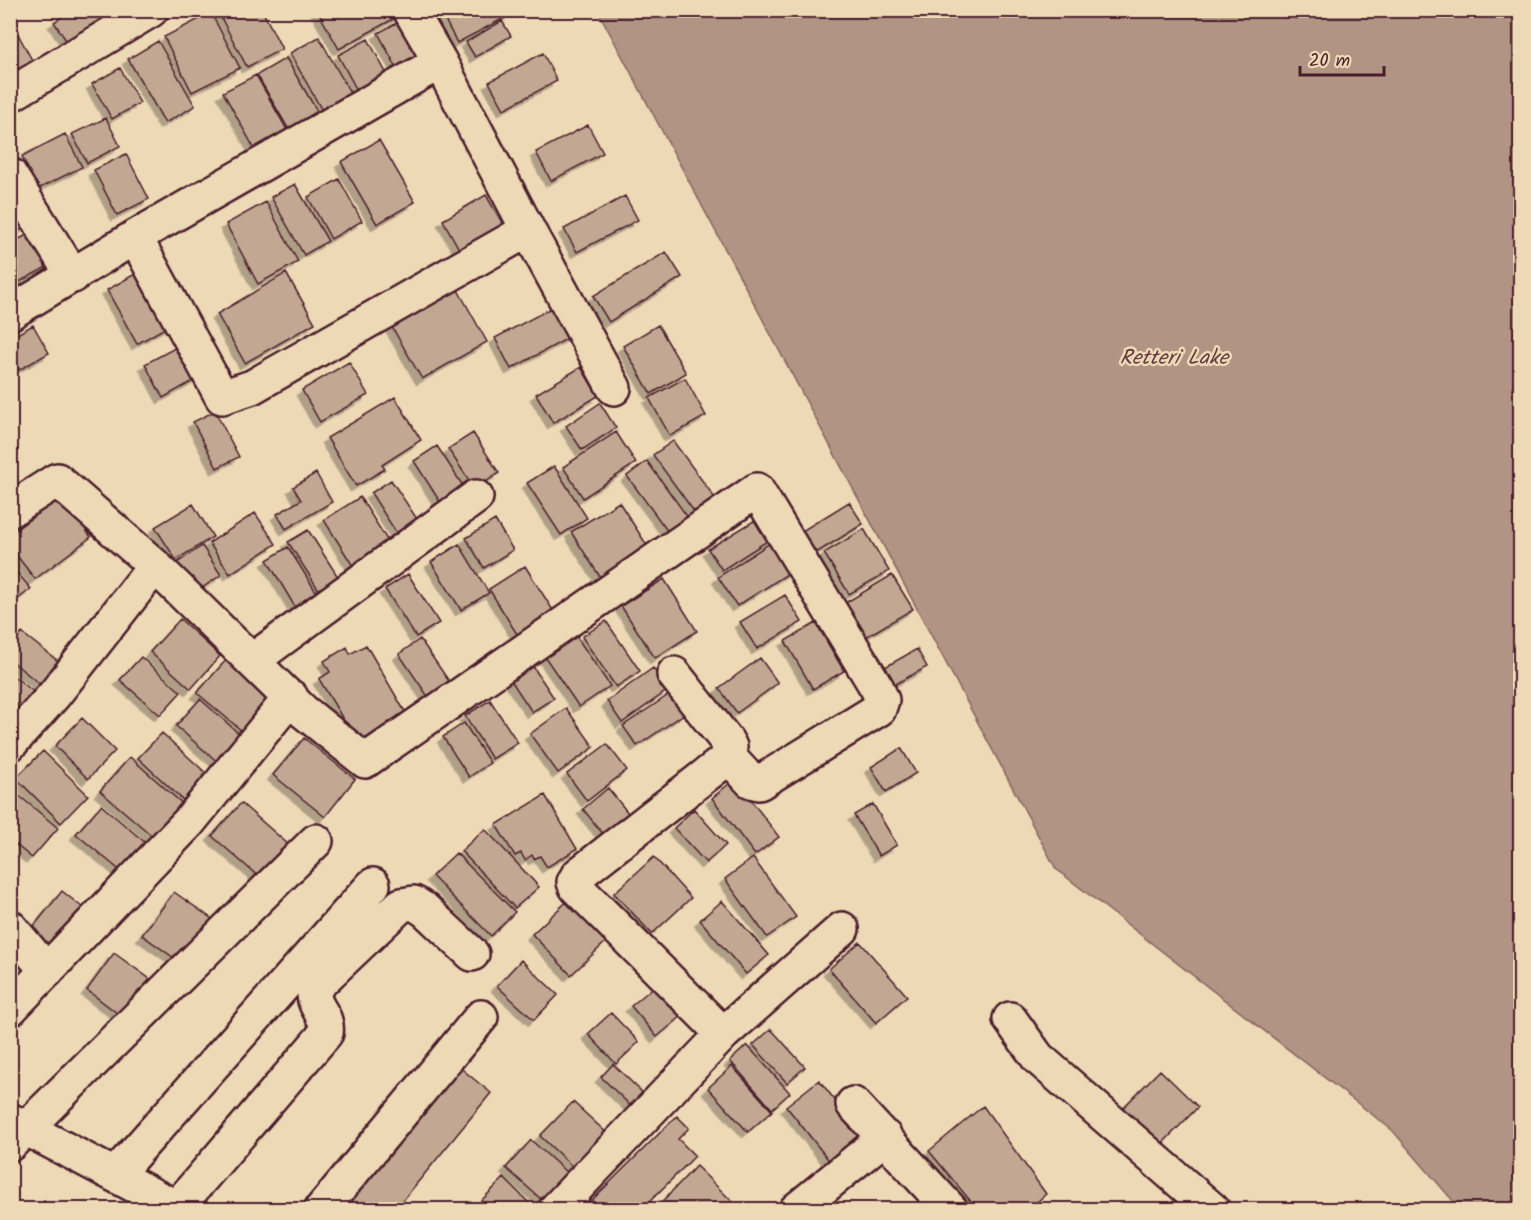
<svg xmlns="http://www.w3.org/2000/svg" width="1531" height="1220" font-family="Kalam,sans-serif">
	<style>
		.water { fill: #b19483; stroke: #886560; stroke-width: 1.5 }
		.building { fill: #c2a892; stroke: #4a1f2b; stroke-width: 1.5; filter: url(#shadow) }
		.lines { fill: none; stroke-linecap: round; stroke-linejoin: round }
		.minor-casing { stroke: #4a1f2b; stroke-width: 38 }
		.major-casing { stroke: #4a1f2b; stroke-width: 38 }
		.minor { stroke: #eed9b7; stroke-width: 33 }
		.major { stroke: #eed9b7; stroke-width: 33 }
		.labels { text-anchor: middle; stroke-width: 5; stroke-linejoin: round; paint-order: stroke }
		.water-label { font-size: 21px; font-style: italic; fill: #643c41; stroke: #eed9b7 }
	</style>
	<defs>
		<filter id="shadow"><feDropShadow dx="-5.5" dy="5.5" stdDeviation="0" flood-color="#0004"/></filter>
	</defs>
	<rect width="100%" height="100%" fill="#eed9b7"/>
	<filter id="ink" filterUnits="userSpaceOnUse"><feTurbulence type="fractalNoise" baseFrequency=".0167" numOctaves="2"/><feDisplacementMap in="SourceGraphic" scale="12" xChannelSelector="R" yChannelSelector="G"/><feConvolveMatrix kernelMatrix="1 2 1 2 8 2 1 2 1" color-interpolation-filters="sRGB"/></filter>
	<g filter="url(#ink)">
		<path class="water" d="M598 11H1520V1209H1460L1392 1130 1056 869Z"/>
		<path class="building" d="M73 10H105L114 25 73 51 54 22Z
			M220 10H262L282 49 247 67 218 12Z
			M317 10H401L402 14 339 49Z
			M444 10H508L510 15 457 43 441 12Z
			M211 13 240 68 192 92 164 37Z
			M404 19 425 59 399 72 378 33Z
			M502 21 511 36 475 57 466 42Z
			M12 23 33 62 10 74V24Z
			M319 37 353 98 324 114 290 53Z
			M368 39 391 82 361 98 338 55Z
			M158 41 195 106 165 123 128 59Z
			M543 53 557 81 504 109 489 82Z
			M286 58 321 118 292 135 257 75Z
			M120 68 140 103 112 119 92 84Z
			M256 75 287 130 254 148 223 92Z
			M106 118 120 146 87 163 72 134Z
			M588 125 603 153 551 181 536 152Z
			M65 134 82 167 38 189 22 156Z
			M379 140 415 202 377 224 341 162Z
			M126 154 149 199 117 215 94 170Z
			M339 179 362 221 331 239 308 197Z
			M295 184 328 241 304 255 271 197Z
			M486 195 507 231 463 256 443 220Z
			M10 196 32 224 10 235Z
			M625 196 638 220 577 252 564 229Z
			M266 202 298 262 258 284 226 224Z
			M36 230 54 263 10 287V244Z
			M666 252 682 277 609 322 593 296Z
			M147 267 177 321 137 344 107 290Z
			M286 273 315 323 245 363 217 314Z
			M458 290 487 342 422 379 392 327Z
			M555 306 572 336 511 369 495 338Z
			M33 325 49 353 19 370 10 354V338Z
			M658 325 686 373 651 394 623 346Z
			M184 343 202 376 163 398 145 364Z
			M349 362 368 395 320 422 302 390Z
			M581 367 598 396 553 423 536 394Z
			M685 378 706 416 670 436 649 398Z
			M395 397 421 440 382 465 385 469 356 486 327 438Z
			M600 403 616 428 582 450 566 426Z
			M215 411 239 457 217 468 193 422Z
			M616 432 636 463 583 498 563 467Z
			M473 433 499 473 475 489 448 449Z
			M673 441 718 502 698 517 653 455Z
			M437 446 467 492 444 508 414 461Z
			M647 461 694 526 674 540 627 476Z
			M554 466 587 518 561 535 527 483Z
			M316 473 332 502 286 529 277 514 301 500 293 487Z
			M391 480 417 519 409 525 412 529 399 537 371 493Z
			M61 496 91 537 35 579 10 547V534Z
			M360 497 389 543 353 566 324 520Z
			M619 502 652 553 604 583 571 532Z
			M849 502 863 524 816 553 802 531Z
			M193 504 213 537 176 560 155 527Z
			M255 513 276 544 230 574 209 543Z
			M762 516 775 536 722 570 708 549Z
			M495 520 513 550 484 568 466 538Z
			M864 529 889 571 849 594 824 553Z
			M308 530 342 583 322 595 288 542Z
			M773 541 792 571 737 606 718 577Z
			M459 544 489 593 461 610 431 562Z
			M202 546 221 575 196 592 177 563Z
			M288 547 320 598 298 612 267 560Z
			M10 564 31 589 10 605Z
			M525 566 556 615 520 639 489 589Z
			M408 574 439 623 416 637 385 589Z
			M892 575 913 609 861 640 840 606Z
			M664 579 697 631 655 658 621 606Z
			M785 595 802 622 757 649 740 622Z
			M180 619 220 656 191 689 150 652Z
			M606 621 640 671 616 687 582 637Z
			M816 623 844 671 813 689 785 641Z
			M22 633 63 665 45 688 10 660V648Z
			M576 636 610 686 579 707 545 657Z
			M420 639 455 690 433 704 399 654Z
			M366 645 407 715 358 744 319 679 330 672 324 661 347 647 350 654Z
			M917 649 927 667 888 688 878 671Z
			M141 657 181 692 160 715 120 680Z
			M760 658 778 683 737 713 719 688Z
			M227 659 278 702 248 736 197 693Z
			M530 662 554 698 532 712 508 676Z
			M653 668 668 690 622 723 607 701Z
			M10 673 39 696 21 717 10 708Z
			M670 694 684 714 637 746 623 726Z
			M200 699 244 738 220 764 176 726Z
			M490 700 518 743 492 759 465 716Z
			M566 708 594 747 558 773 530 734Z
			M82 718 115 751 88 779 55 746Z
			M464 723 490 763 469 777 443 737Z
			M162 733 207 774 183 800 138 758Z
			M304 738 355 779 325 817 273 775Z
			M607 744 627 770 587 801 567 774Z
			M901 748 916 773 886 792 871 767Z
			M43 751 88 795 61 823 16 778Z
			M130 757 186 807 157 840 100 791Z
			M735 779 779 837 755 855 712 798Z
			M10 788 58 828 32 858 10 840Z
			M608 788 632 818 607 839 583 809Z
			M545 795 577 849 547 867 540 856 534 859 532 855 525 860 521 853 515 856 496 825Z
			M241 803 297 852 268 885 212 836Z
			M873 804 897 845 879 856 854 815Z
			M101 805 147 844 123 873 76 834Z
			M694 809 726 845 706 863 674 828Z
			M485 829 539 887 515 908 461 851Z
			M456 853 515 912 491 936 432 876Z
			M654 857 691 898 652 934 614 893Z
			M753 858 796 917 767 937 725 879Z
			M62 891 88 912 56 952 30 931Z
			M174 892 215 921 184 965 142 935Z
			M576 893 614 934 571 975 532 934Z
			M722 901 769 955 746 974 700 920Z
			M860 942 907 996 876 1023 829 969Z
			M114 953 150 979 121 1016 87 990Z
			M521 960 558 995 534 1020 497 986Z
			M656 985 682 1016 657 1037 631 1006Z
			M611 1013 639 1042 616 1064 588 1034Z
			M771 1029 805 1067 787 1083 753 1045Z
			M747 1045 790 1093 772 1109 730 1061Z
			M613 1064 648 1098 635 1110 601 1077Z
			M458 1066 491 1093 395 1210H340Z
			M732 1066 772 1111 748 1132 708 1088Z
			M1160 1070 1198 1107 1159 1147 1121 1110Z
			M819 1080 864 1137 831 1163 786 1106Z
			M573 1102 610 1136 577 1171 540 1136Z
			M983 1106 1046 1194 1028 1210H978L929 1151Z
			M677 1116 689 1128 678 1139 695 1156 641 1210H593L588 1204Z
			M531 1140 566 1172 542 1200 506 1168Z
			M696 1166 741 1210H654Z
			M504 1178 531 1205 526 1210H472Z
			M44 1201 54 1210H36Z"/>
		<g class="lines">
			<g class="minor-casing">
				<path id="minor" d="M10 95 151 10
					M10 175 73 276
					M528 230 614 388
					M135 237 222 397 252 387 528 230 440 62
					M10 313 135 237 440 62 410 10
					M10 510 57 480 155 566 303 711 365 761 757 490 877 688 882 700 879 709 759 783 751 781 729 757
					M253 660 476 497
					M10 744 54 695 155 566
					M10 927 47 971
					M10 1009 189 822 291 697
					M1010 1019 1038 1058 1213 1210
					M723 1034 842 929
					M853 1104 951 1210
					M10 1144 316 841
					M115 1175 373 885
					M177 1207 326 1033C330 1013 305 1004 318 984L401 905 414 903 425 910 472 954
					M321 1210 481 1017
					M555 1210 723 1034 576 887 574 882 578 875 729 757 730 747 726 740 674 674
					M796 1210 885 1137"/>
			</g>
			<g class="major-casing">
				<path id="major" d="M10 1120 181 1210"/>
			</g>
			<use href="#minor" class="minor"/>
			<use href="#major" class="major"/>
		</g>
	</g>
	<g class="labels">
		<g class="water-label">
			<text x="1174" y="364">Retteri Lake</text>
		</g>
	</g>
	<rect width="1531" height="1220" fill="none" stroke="#eed9b7" stroke-width="36"/>
	<rect x="18" y="18" width="1495" height="1184" fill="none" stroke="#4a1f2b" stroke-width="2" filter="url(#ink)"/>
	<path d="M1300 66v9h84v-9" fill="none" stroke="#4a1f2b" stroke-width="3"/>
	<text x="1309" y="66" font-size="18" fill="#4a1f2b" stroke="#eed9b7" stroke-width="4.5" paint-order="stroke">20 m</text>
</svg>
